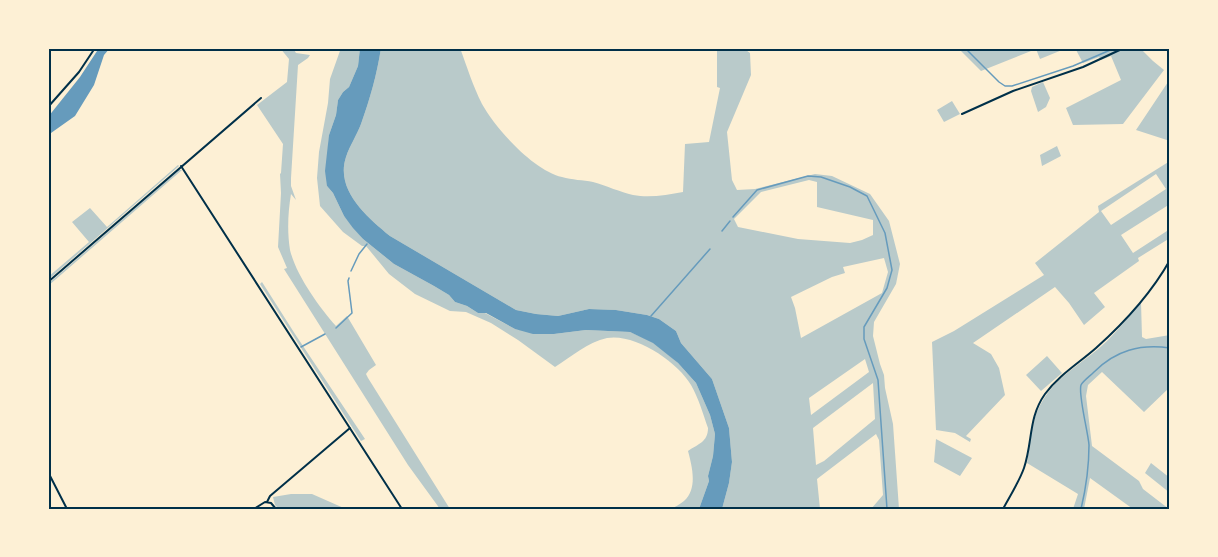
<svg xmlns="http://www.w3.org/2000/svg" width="1218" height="557" font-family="'Alegreya Sans',sans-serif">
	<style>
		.green { fill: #b9caca; fill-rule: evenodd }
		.water { fill: #669bbc }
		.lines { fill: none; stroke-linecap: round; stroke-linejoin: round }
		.stream { stroke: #669bbc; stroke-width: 1.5 }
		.minor { stroke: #003049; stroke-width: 2 }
		.neatline { fill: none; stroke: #003049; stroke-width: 2 }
	</style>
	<rect width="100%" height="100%" fill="#fdf0d5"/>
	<path class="green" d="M280 48H293L296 53 310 55 308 58 298 65 291 178V186L296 200 291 194C288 212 287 231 290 250 296 275 319 307 336 326L347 316 376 365 369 370 366 374 368 378 450 509H440L408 465 284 269 287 268 278 247 281 193 280 174 281 173 283 144 257 105 287 82 289 59Z
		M341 48H360L358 66 349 87 343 92 338 100 336 115 329 135 327 186 333 193 344 216 363 239 394 264 434 286 449 295 455 302 467 306 478 313H485L515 329 554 334 586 330 630 332 653 342 663 350 678 363 696 383 710 415 715 434 713 456 708 476 709 481 699 509H671C675 507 680 504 684 501 698 489 692 466 688 451 698 444 708 442 708 428 703 414 699 399 691 385 678 362 635 333 607 338 588 342 571 357 555 367L518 340 491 323 466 312 450 311 415 294 389 274 366 246H362L343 232 320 206 317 178 319 152 328 103 330 79Z
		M381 48H460C467 67 473 86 482 104 496 129 533 170 562 177 572 180 583 180 593 182 607 186 620 192 633 195 649 198 667 195 683 192L685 144 709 142 720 88 717 87V48H743L750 53 751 75 727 132 732 180 737 190 755 189 815 174 832 176 870 194 889 221 900 264 896 284 874 322 873 336 880 364 884 375 885 388 893 424 899 509H871L883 495 879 440 876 434 817 479 820 509H722L729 483 732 462 729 428 712 379 681 343 676 331 659 319 647 315 616 310 589 309 558 316 536 314 516 310 390 236C367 217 335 190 346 157 350 145 357 135 361 124 370 99 377 74 381 48ZM809 180 817 182V207L873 220V235L862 240 850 243 798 239 738 227 734 219 761 192ZM884 258 888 272 882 293 801 338 795 308 791 297 832 277 845 273 843 267ZM865 359 869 372 811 415 809 398ZM873 383 875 419 824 461 816 465 813 428Z
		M958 48H1067L1040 59 1036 49 981 71Z
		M1075 48H1140L1153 61 1164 70 1123 124 1073 125 1066 108 1121 80 1111 56 1101 60 1099 57 1083 63Z
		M1170 79V141L1136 130Z
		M1043 82 1050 98 1046 107 1038 112 1031 91 1032 87Z
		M952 101 960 114 944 122 937 110Z
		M1057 146 1061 156 1042 166 1040 155Z
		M1170 161V204L1121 235 1133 253 1170 229V238L1138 258 1139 261 1094 293 1105 307 1084 325 1069 303 1055 287 973 343 991 354 999 368 1005 395 966 436 971 439 970 442 955 433 936 430 932 342 954 331 1044 275 1035 263 1099 212 1098 206ZM1156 174 1166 189 1111 225 1101 211Z
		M178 165 179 166 48 280V277L89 242 72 222 90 208 107 227Z
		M179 170H182L48 286V284Z
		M262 282 295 334 365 439 361 441 260 284Z
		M1141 302 1142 337 1146 339 1170 335V387L1144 412 1102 372 1088 385 1086 396 1092 446 1139 481 1143 489 1169 509H1133L1090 478 1084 509H1073L1078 494 1027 463C1030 447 1031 426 1037 412 1052 376 1081 366 1107 341 1119 329 1130 315 1141 302Z
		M1047 356 1062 373 1041 391 1026 375Z
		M936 439 972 458 960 476 934 462Z
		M1151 463 1170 478V493L1145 473Z
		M291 494H312L346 509H279L275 505 273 497Z"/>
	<path class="water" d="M99 48H110L104 55 94 85 75 116 51 133 48 132V117L80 77Z
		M360 48H381C377 74 370 99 361 124 357 135 350 145 346 157 335 190 367 217 390 236L516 310 536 314 558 316 589 309 616 310 647 315 659 319 676 331 681 343 712 379 729 428 732 462 729 483 722 509H699L709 481 708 476 713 456 715 434 710 415 696 383 678 363 653 343 630 332 586 330 554 334H533L515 329 486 313H478L467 306 455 302 449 295 434 286 394 264 363 239 353 228 344 216 333 193 327 186 325 171 329 135 336 115 338 100 343 92 349 87 358 66Z"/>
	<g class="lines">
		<path class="stream" d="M965 48 999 82 1005 86H1012L1073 66 1115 48
			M733 217 757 190 808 176 821 177 850 187 867 196 885 233 892 270 887 288 864 327V339L878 380 887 509
			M722 231 730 221
			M351 271 359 254 367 244
			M651 316 710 249
			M336 328 352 313 348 281 349 278
			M301 347 325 334
			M1081 509C1086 488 1089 466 1089 445 1088 432 1078 394 1081 385 1083 381 1090 376 1094 372 1116 350 1140 344 1170 348"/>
		<path class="minor" d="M48 107 79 72 95 48
			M962 114 1013 91 1083 67 1124 48
			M181 166 402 509
			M48 282 261 98
			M48 472 67 509
			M267 502 270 496 350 428
			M254 509 265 502 271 503 276 509
			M1003 509C1010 496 1019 482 1024 468 1033 441 1028 418 1045 394 1059 375 1079 363 1096 348 1124 323 1152 292 1170 260"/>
	</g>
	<rect width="1218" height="557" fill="none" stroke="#fdf0d5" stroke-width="99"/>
	<rect x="50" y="50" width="1118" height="458" class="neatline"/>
</svg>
